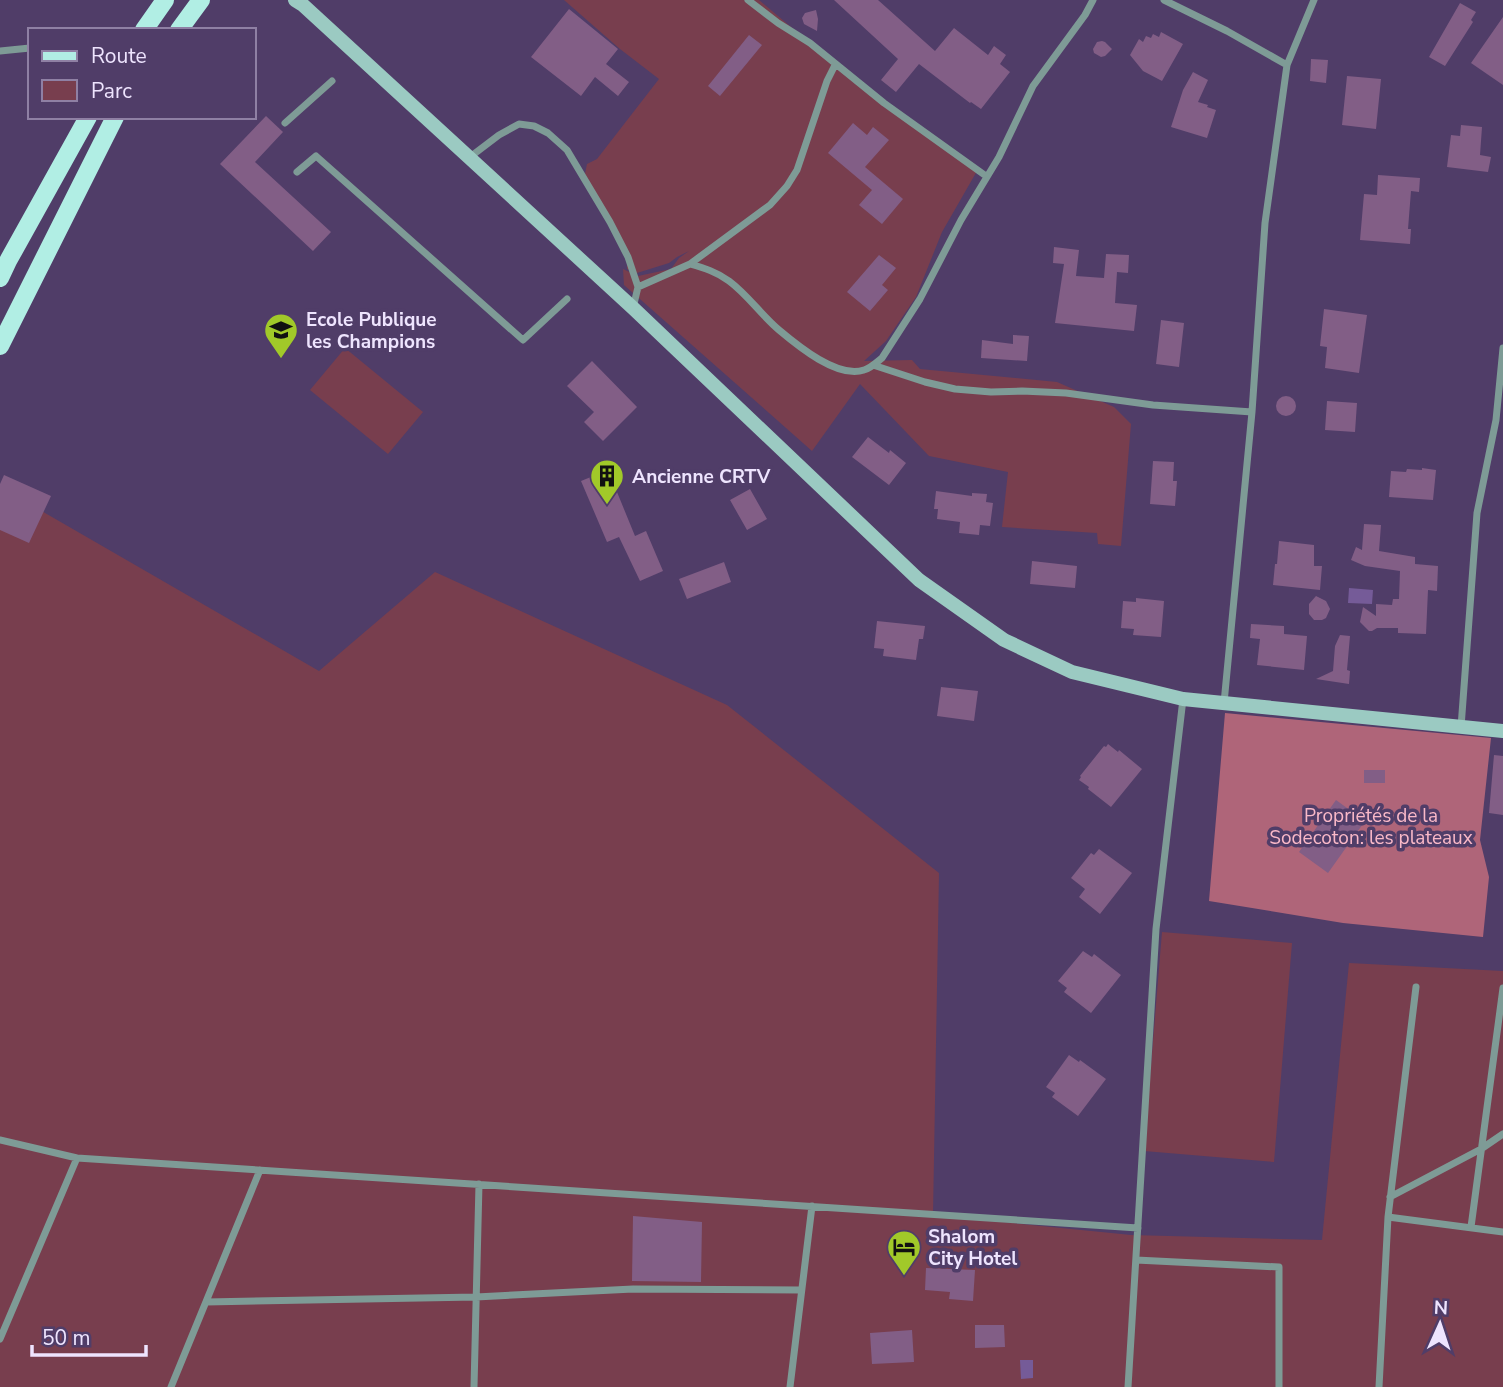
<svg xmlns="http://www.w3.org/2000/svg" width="1503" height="1387" font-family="'Nunito Sans',sans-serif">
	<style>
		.green { fill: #783e4e }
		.forest { fill: #af6579 }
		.water { fill: #755b98 }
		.building { fill: #825e86 }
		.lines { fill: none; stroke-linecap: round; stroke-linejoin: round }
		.street { stroke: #7e9b96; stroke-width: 7 }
		.secondary { stroke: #9bcac2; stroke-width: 14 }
		.primary { stroke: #b1eee4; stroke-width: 18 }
		.labels { text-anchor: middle; stroke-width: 7; stroke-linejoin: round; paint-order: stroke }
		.poi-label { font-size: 19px; font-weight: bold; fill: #eee4fe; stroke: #503d68; text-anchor: start }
		.park-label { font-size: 19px; fill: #fab9c8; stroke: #503d68 }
	</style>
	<rect width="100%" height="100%" fill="#503d68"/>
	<path class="green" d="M564 0H759L823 54 977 171 942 232 916 297 886 341 864 361 912 360 920 369 1057 382 1114 407 1131 424 1121 546 1098 544 1097 533 1002 527 1008 472 929 456 860 384 812 451 624 285 623 269 638 276 671 269 679 258 689 251 677 257 669 263 637 273 627 269V262L585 174 587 164 597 159 659 79 620 49Z
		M345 348 423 412 388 454 310 390Z
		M0 487 319 671 435 572 727 705 939 873 933 1215 1131 1235 1322 1240 1349 963 1503 971V1387H0Z
		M1162 932 1292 943 1274 1162 1144 1151Z"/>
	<path class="forest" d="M1225 713 1491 738 1480 840 1489 877 1483 937 1343 923 1209 901Z"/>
	<path class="water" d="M1349 588 1373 590 1372 604 1348 603Z
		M1020 1360H1033V1378L1021 1379Z"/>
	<path class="building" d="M834 0H878L935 51 954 28 988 55 994 46 1006 55 1000 64 1010 72 981 109 971 102 970 103 919 64 896 92 881 80 898 59Z
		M1460 3 1476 12 1471 20 1473 22 1445 66 1429 57Z
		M569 9 618 49 606 64 629 82 618 96 595 77 581 96 531 57Z
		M816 10 818 19 817 31 804 24 802 18 805 13Z
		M1503 17V85L1471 63Z
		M1161 32 1183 44 1162 81 1143 71 1130 55 1139 39 1143 42 1146 36 1151 38 1153 34 1159 37Z
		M749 35 762 45 720 96 708 86Z
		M1102 41 1105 42 1112 49 1105 56 1101 57 1094 53 1093 49 1097 42Z
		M1311 59 1328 60 1326 83 1310 81Z
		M1193 72 1208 80 1198 102 1208 105 1207 107 1216 110 1207 138 1171 127 1183 90Z
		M1347 76 1381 79 1376 129 1342 125Z
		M266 116 283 132 255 162 331 232 313 251 220 164Z
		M853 123 867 135 873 127 889 140 865 167 903 199 882 224 859 205 872 190 828 153Z
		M1461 125 1482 127 1480 155 1491 157 1488 172 1447 167 1451 135 1460 136Z
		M1378 175 1420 178 1419 192 1411 191 1408 229H1411L1410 244 1360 240 1364 194 1377 195Z
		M1054 247 1079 250 1076 276 1104 278 1106 254 1129 255 1128 273 1117 272 1115 303 1137 305 1134 331 1055 323 1064 264 1053 263Z
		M879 255 896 268 882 285 888 290 870 311 847 292Z
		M1324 309 1367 315 1359 373 1325 368 1327 347 1320 346Z
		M1161 320 1184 323 1179 367 1156 364Z
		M1013 335 1029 336 1027 361 981 358 982 340 1013 344Z
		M592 361 637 407 603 441 584 422 594 412 567 386Z
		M1276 406a10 10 0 1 1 20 0a10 10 0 1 1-20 0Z
		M1327 401 1357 403 1355 432 1325 430Z
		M868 437 889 453 890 450 906 463 889 485 852 457Z
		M1153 461 1174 462 1173 481H1177L1175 506 1150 504Z
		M1422 468 1436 470 1433 500 1389 497 1391 471 1406 472 1407 469 1422 470Z
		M608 470 635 536 646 531 663 571 640 581 619 537 607 542 581 481Z
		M4 475 51 496 29 543 0 530V484Z
		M750 489 767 519 747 530 730 500Z
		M936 491 972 496V493L987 494 986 502 993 503 990 526 980 525 979 535 959 533 960 522 937 519 938 509H934Z
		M1364 524 1381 525 1379 551 1415 557V564L1438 566 1437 591 1428 590 1426 634 1398 633V628H1377L1372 631H1369L1360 622 1363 607 1376 616V604L1392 605 1393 599H1399L1400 571 1365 566 1351 560 1356 547 1362 550Z
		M1279 541 1314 545V566H1322L1320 590 1273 585 1275 564H1277Z
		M1032 561 1077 566 1075 588 1030 584Z
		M724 562 731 582 687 599 679 579Z
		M1316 596 1326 601 1330 609 1326 618 1322 620H1314L1309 614V604Z
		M1136 598 1164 601 1161 637 1133 635 1134 629 1121 628 1123 601 1136 602Z
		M877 621 925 626 923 639H919L916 660 883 656 884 649 874 648Z
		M1251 624 1284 626V634L1307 636 1304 670 1257 665 1260 639 1250 638Z
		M1340 635 1350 636 1347 670 1350 671 1349 684 1316 679 1333 671 1335 646Z
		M941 687 978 691 974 721 937 716Z
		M1108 744 1118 752 1119 750 1142 769 1111 807 1088 789 1089 787 1079 780 1081 777 1080 776 1104 746 1106 747Z
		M1494 755 1503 756V815L1489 813Z
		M1364 770H1385V783H1364Z
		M1336 800 1365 821 1328 873 1299 852Z
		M1099 849 1132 873 1100 914 1079 897 1085 889 1071 878 1091 853 1094 855Z
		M1083 951 1092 957 1094 954 1121 975 1091 1013 1064 992 1067 988 1058 981Z
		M1069 1055 1079 1062 1080 1060 1106 1079 1078 1116 1052 1097 1055 1093 1046 1087Z
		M633 1216 702 1222 701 1282 632 1281Z
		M926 1268 975 1270 973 1301 949 1299 950 1292 925 1290Z
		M975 1325H1004L1005 1347 975 1348Z
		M912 1330 914 1362 872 1364 870 1333Z"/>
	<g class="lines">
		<path class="street" d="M748 0 778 23 810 43 884 103 986 176
			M1164 0 1227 31 1287 65
			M0 51 30 48
			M285 123 332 81
			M470 157 499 135 519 124 534 126 548 133 567 150 610 222 628 257 638 287 633 308
			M297 172 316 156 523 340 567 299
			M690 264 770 205 787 186 797 170 827 81 835 65
			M638 287 690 264C704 268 717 272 729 281 748 295 761 315 779 330 798 346 838 379 864 370 871 368 877 362 882 358L920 299 961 220 999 157 1033 86 1085 15 1093 0
			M873 365 925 382 955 389 991 392 1022 391 1066 393 1153 405 1252 412
			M1224 703 1252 412 1265 223 1287 65 1314 0
			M1461 727 1477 513 1496 420 1503 348
			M0 1140 77 1158 1138 1228
			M1390 1197 1481 1149 1503 1134
			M1388 1217 1503 1232
			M1471 1227 1503 988
			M1136 1260 1279 1267V1387
			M206 1302 476 1297 633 1289 801 1290
			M0 1339 77 1158
			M171 1387 260 1170
			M474 1387 479 1184
			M790 1387 812 1206
			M1128 1387 1156 929 1183 699
			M1379 1387 1388 1217 1416 987"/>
		<path class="secondary" d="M295 0 303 5 633 308 919 580 1004 640 1072 672 1183 699 1503 731"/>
		<path class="primary" d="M144 30 165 0
			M179 30 201 0
			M0 278 8 261 88 117
			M0 346 115 117"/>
	</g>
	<defs>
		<g id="school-pin" transform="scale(1.75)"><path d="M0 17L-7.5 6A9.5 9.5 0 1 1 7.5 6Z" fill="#a1c929" stroke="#503d68"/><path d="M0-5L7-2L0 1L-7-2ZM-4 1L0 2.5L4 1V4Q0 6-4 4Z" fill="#111"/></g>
		<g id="building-pin" transform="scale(1.75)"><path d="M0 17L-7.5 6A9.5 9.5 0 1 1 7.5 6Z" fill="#a1c929" stroke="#503d68"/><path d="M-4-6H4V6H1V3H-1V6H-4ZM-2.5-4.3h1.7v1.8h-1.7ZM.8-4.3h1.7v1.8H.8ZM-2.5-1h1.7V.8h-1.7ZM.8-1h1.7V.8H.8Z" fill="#111"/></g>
		<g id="hotel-pin" transform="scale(1.75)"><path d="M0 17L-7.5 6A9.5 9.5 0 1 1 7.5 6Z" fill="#a1c929" stroke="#503d68"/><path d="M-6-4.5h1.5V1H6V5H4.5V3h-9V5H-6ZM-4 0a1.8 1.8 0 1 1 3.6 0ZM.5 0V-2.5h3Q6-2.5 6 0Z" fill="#111"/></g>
	</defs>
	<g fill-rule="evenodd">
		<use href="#school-pin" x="281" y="330"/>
		<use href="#building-pin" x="607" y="476"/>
		<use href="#hotel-pin" x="904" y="1247"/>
	</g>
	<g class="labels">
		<g class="poi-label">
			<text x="306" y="326">Ecole Publique<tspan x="306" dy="22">les Champions</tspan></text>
			<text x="632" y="483">Ancienne CRTV</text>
			<text x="928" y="1243">Shalom<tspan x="928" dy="22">City Hotel</tspan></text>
		</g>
		<g class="park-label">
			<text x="1371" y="822">Propriétés de la<tspan x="1371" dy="22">Sodecoton: les plateaux</tspan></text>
		</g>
	</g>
	<rect x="28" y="28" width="228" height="91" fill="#503d68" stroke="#8f80a4" stroke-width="2"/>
	<rect x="42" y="51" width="35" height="10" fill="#b1eee4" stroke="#8f80a4" stroke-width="2"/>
	<text x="91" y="63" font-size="21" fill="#eee4fe">Route</text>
	<rect x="42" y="80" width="35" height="21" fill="#783e4e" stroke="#8f80a4" stroke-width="2"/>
	<text x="91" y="98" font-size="21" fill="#eee4fe">Parc</text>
	<g transform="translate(1440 1324) rotate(3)" stroke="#503d68" stroke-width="5" paint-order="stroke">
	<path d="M0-5L12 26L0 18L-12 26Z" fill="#eee4fe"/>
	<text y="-10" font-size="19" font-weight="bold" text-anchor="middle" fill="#eee4fe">N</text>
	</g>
	<path d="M32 1345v10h114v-10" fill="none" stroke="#eee4fe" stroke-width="3.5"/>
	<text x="42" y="1345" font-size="21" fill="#eee4fe" stroke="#503d68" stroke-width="5" paint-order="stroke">50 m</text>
</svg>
